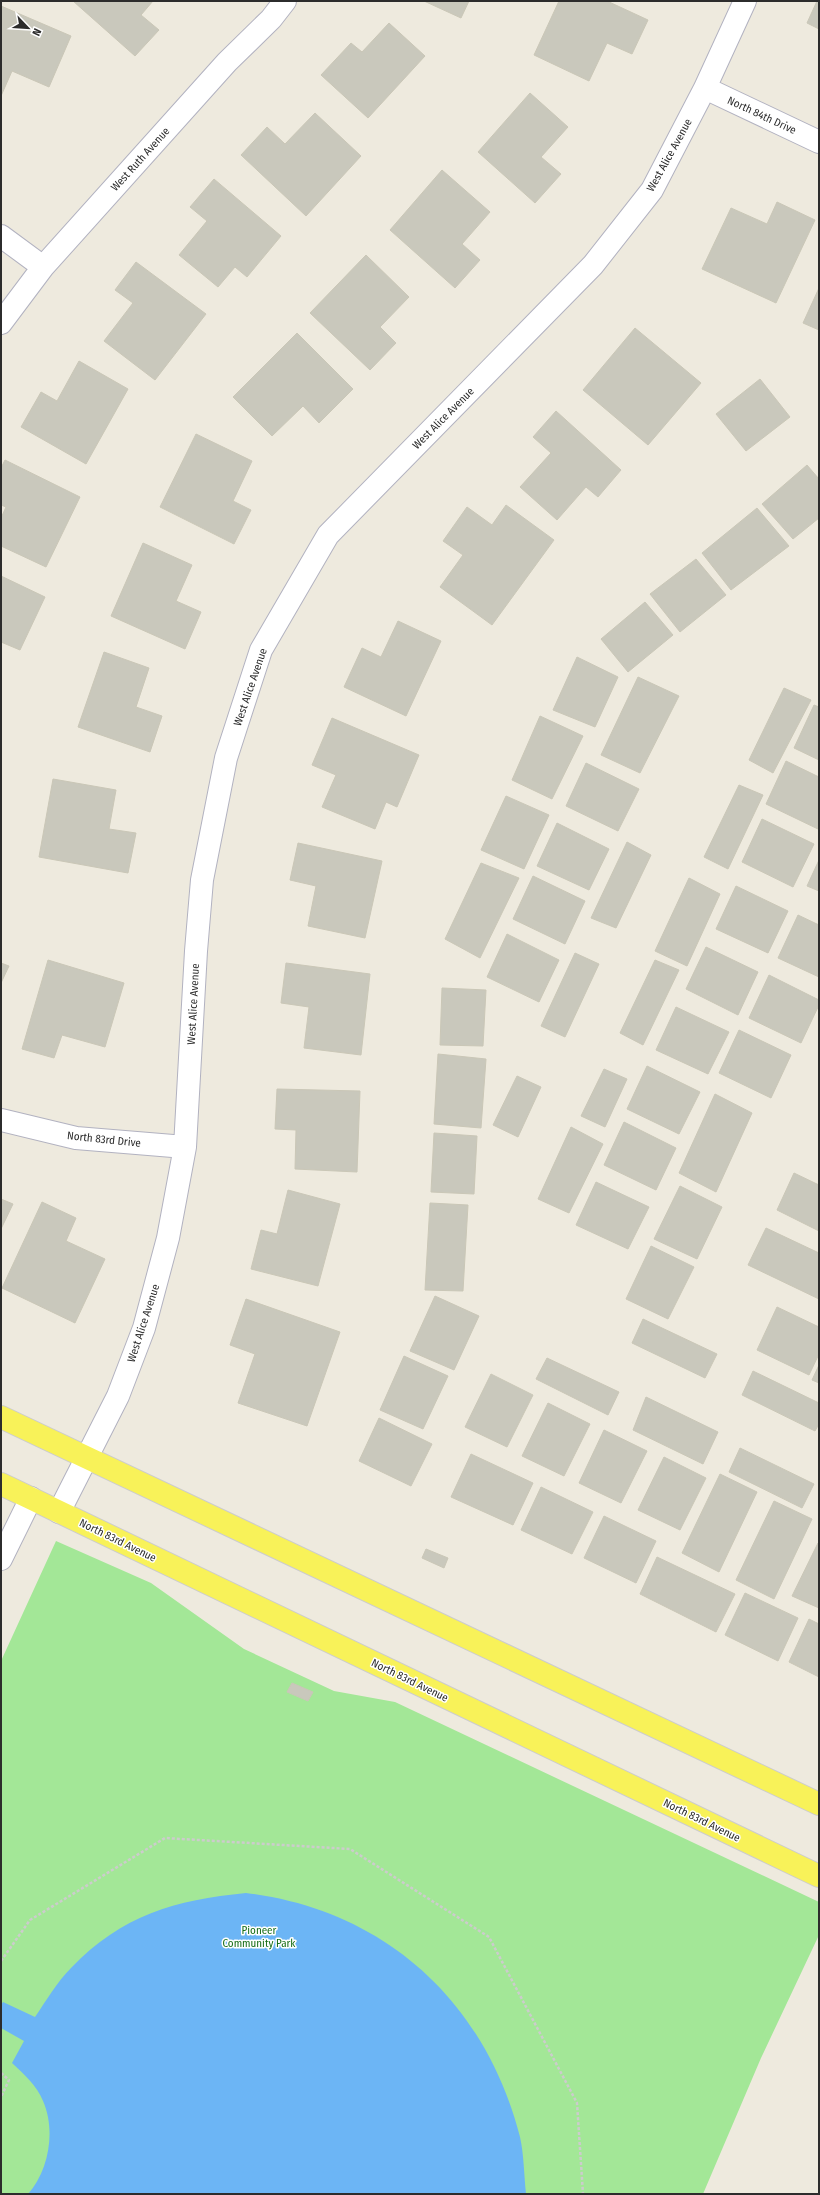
<svg xmlns="http://www.w3.org/2000/svg" width="820" height="2195" font-family="'Fira Sans Condensed',sans-serif">
	<style>
		.green { fill: #a3e797 }
		.water { fill: #6cb5f5 }
		.building { fill: #c9c8bc; stroke: #cac7b7 }
		.lines { fill: none; stroke-linecap: round; stroke-linejoin: round }
		.minor-casing { stroke: #b2b2c0; stroke-width: 24 }
		.major-casing { stroke: #ccc; stroke-width: 24 }
		.path { stroke: #ccc; stroke-width: 2.5; stroke-dasharray: 3 2; stroke-linecap: butt }
		.minor { stroke: #fff; stroke-width: 22 }
		.major { stroke: #f8f259; stroke-width: 22 }
		.labels { text-anchor: middle; stroke-width: 3; stroke-linejoin: round; paint-order: stroke }
		.street-label { font-size: 11px; fill: #2c2c2c; stroke: #fff }
		.park-label { font-size: 11px; fill: #186e17; stroke: #fff }
	</style>
	<rect width="100%" height="100%" fill="#eeeade"/>
	<path class="green" d="M56 1541 151 1583 244 1649 334 1691 395 1702 819 1902V1935L761 2058 703 2194H1V1661Z"/>
	<path class="water" d="M246 1893C385 1910 485 2001 520 2137 524 2155 524 2175 526 2194H28C49 2171 56 2130 43 2101 37 2086 24 2074 12 2063L24 2041 1 2028V2005L3 2002 35 2017C46 2001 57 1982 71 1968 122 1915 175 1900 246 1893Z"/>
	<path class="building" d="M73 1H153L141 15 159 30 135 56Z
		M424 1H469L461 18Z
		M559 1H607L648 20 632 54 607 43 589 81 534 55Z
		M817 1H819V29L807 23Z
		M1 6 71 36 49 87 12 71 1 96Z
		M389 23 425 56 368 118 321 75 351 43 362 52Z
		M530 93 568 127 541 157 561 174 535 203 478 152Z
		M315 113 361 156 306 216 241 155 267 127 285 144Z
		M442 170 490 212 462 244 480 260 455 288 390 230Z
		M214 179 281 236 247 277 235 267 218 287 179 255 207 221 190 207Z
		M777 202 815 220 776 303 702 269 731 208 767 224Z
		M366 255 409 297 380 327 396 343 370 370 310 313Z
		M136 262 206 314 155 380 104 341 133 303 115 290Z
		M819 288V330L803 323Z
		M635 328 701 383 648 445 583 390Z
		M297 333 353 389 319 423 303 406 272 436 233 397Z
		M79 361 128 389 86 464 21 427 41 392 57 401Z
		M760 379 790 417 746 451 716 414Z
		M556 411 621 470 598 497 586 487 557 520 520 487 551 453 533 437Z
		M196 434 252 461 233 501 251 510 234 544 160 507Z
		M5 460 80 497 46 567 1 546V518L6 507 1 505V468Z
		M807 465 819 479V518L793 539 762 504Z
		M506 505 554 540 492 625 440 587 463 555 443 541 467 507 492 525Z
		M757 508 789 546 731 590 702 553Z
		M143 543 192 565 176 601 201 612 185 649 111 616Z
		M696 559 726 595 680 632 650 594Z
		M1 576 45 597 20 650 1 642Z
		M645 602 673 635 628 672 601 639Z
		M398 621 441 641 406 716 344 687 362 648 381 657Z
		M104 652 149 668 136 707 162 716 150 752 78 727Z
		M577 657 618 677 595 727 553 710Z
		M638 677 679 696 640 773 601 755Z
		M784 688 811 700 773 773 749 760Z
		M814 705 819 707V760L794 748Z
		M540 716 583 736 552 799 512 780Z
		M332 718 419 755 397 807 386 802 375 829 322 807 336 775 312 765Z
		M786 761 819 777 818 829 766 804Z
		M586 763 639 789 618 831 566 806Z
		M53 779 116 790 109 829 136 833 128 873 39 857Z
		M739 785 763 795 728 869 704 857Z
		M506 796 549 815 524 869 481 850Z
		M762 819 814 844 793 887 742 862Z
		M557 823 609 849 589 890 537 866Z
		M627 842 651 855 616 928 591 918Z
		M298 843 382 861 365 938 308 926 316 886 290 880Z
		M819 860V891L807 886Z
		M481 863 519 878 480 958 445 939Z
		M533 876 585 901 565 944 513 919Z
		M689 878 720 894 687 966 655 951Z
		M736 886 788 911 768 953 716 929Z
		M798 915 819 925V977L778 958Z
		M507 934 559 960 539 1002 487 977Z
		M706 947 758 972 738 1015 686 989Z
		M575 953 599 964 565 1037 541 1026Z
		M48 960 124 983 105 1047 62 1035 54 1058 22 1049Z
		M655 960 679 970 643 1045 620 1033Z
		M1 963 9 966 1 983Z
		M286 963 370 974 361 1055 304 1048 309 1007 281 1003Z
		M769 975 819 1000V1005L801 1043 749 1018Z
		M442 988 486 990 483 1046 440 1045Z
		M676 1007 729 1032 708 1074 656 1050Z
		M739 1030 791 1055 771 1098 719 1073Z
		M438 1054 486 1059 481 1128 434 1124Z
		M647 1066 700 1092 679 1134 627 1109Z
		M604 1069 627 1079 605 1127 581 1116Z
		M517 1076 541 1087 518 1137 493 1125Z
		M277 1089 360 1091 357 1172 295 1169 296 1130 275 1129Z
		M715 1094 752 1113 716 1192 679 1173Z
		M624 1122 676 1148 656 1190 604 1165Z
		M571 1127 603 1144 569 1213 538 1199Z
		M434 1133 477 1136 474 1194 431 1192Z
		M794 1173 819 1185V1231L777 1210Z
		M596 1182 649 1207 628 1249 576 1225Z
		M680 1186 722 1207 697 1259 654 1239Z
		M288 1190 340 1204 318 1286 251 1269 261 1230 277 1234Z
		M1 1199 13 1204 1 1229Z
		M42 1202 76 1218 66 1241 105 1259 75 1323 2 1288Z
		M430 1203 468 1205 463 1291 425 1290Z
		M766 1228 819 1253V1299L748 1265Z
		M651 1246 694 1267 668 1319 626 1299Z
		M435 1296 479 1316 454 1370 410 1351Z
		M246 1299 340 1332 307 1426 238 1403 255 1354 230 1345Z
		M777 1307 819 1327V1354L809 1375 757 1350Z
		M643 1319 717 1354 705 1378 632 1343Z
		M404 1356 448 1376 423 1429 380 1410Z
		M547 1358 619 1392 608 1415 536 1379Z
		M819 1365V1383L812 1380Z
		M753 1371 819 1403V1424L815 1431 742 1395Z
		M491 1374 533 1395 507 1447 465 1427Z
		M646 1397 718 1432 703 1464 633 1430Z
		M548 1403 590 1424 564 1476 522 1456Z
		M379 1418 432 1444 411 1486 359 1461Z
		M604 1430 647 1451 621 1503 579 1483Z
		M740 1448 814 1484 802 1508 729 1472Z
		M471 1454 533 1483 513 1525 451 1497Z
		M664 1457 706 1478 680 1530 638 1510Z
		M720 1474 757 1492 719 1572 682 1553Z
		M541 1487 593 1512 572 1554 521 1530Z
		M774 1501 812 1519 774 1599 736 1580Z
		M604 1516 656 1541 636 1583 584 1558Z
		M818 1543H819V1608L792 1596Z
		M426 1549 448 1558 444 1568 422 1558Z
		M657 1557 735 1594 716 1632 640 1594Z
		M745 1593 798 1618 778 1661 725 1635Z
		M809 1619 819 1624V1677L789 1662Z
		M292 1683 313 1692 308 1701 287 1692Z"/>
	<g class="lines">
		<g class="minor-casing">
			<path id="minor" d="M705 88 819 142
				M1 236 43 267
				M1 323 43 267 227 62 271 19 285 1
				M1 1120 76 1138 185 1147
				M59 1512 118 1396 144 1328 168 1238 185 1147 196 951 202 880 226 758 261 650 328 535 593 265 652 190 705 88 745 1
				M1 1559 31 1498"/>
		</g>
		<g class="major-casing">
			<path id="major" d="M1 1417 819 1804
				M1 1484 819 1876"/>
		</g>
		<path class="path" d="M1 1961 30 1920 165 1838 350 1849 489 1937 577 2103 583 2194
			M1 2073 9 2080 1 2097"/>
		<use href="#minor" class="minor"/>
		<use href="#major" class="major"/>
	</g>
	<g class="labels">
		<g class="street-label">
			<text transform="translate(762 115) rotate(25)" y="4">North 84th Drive</text>
			<text transform="translate(669 155) rotate(-61)" y="4">West Alice Avenue</text>
			<text transform="translate(140 159) rotate(-48)" y="4">West Ruth Avenue</text>
			<text transform="translate(443 418) rotate(-45)" y="4">West Alice Avenue</text>
			<text transform="translate(250 687) rotate(-71)" y="4">West Alice Avenue</text>
			<text transform="translate(193 1004) rotate(-87)" y="4">West Alice Avenue</text>
			<text transform="translate(104 1139) rotate(6)" y="4">North 83rd Drive</text>
			<text transform="translate(143 1323) rotate(-72)" y="4">West Alice Avenue</text>
			<text transform="translate(118 1540) rotate(26)" y="4">North 83rd Avenue</text>
			<text transform="translate(410 1680) rotate(26)" y="4">North 83rd Avenue</text>
			<text transform="translate(702 1820) rotate(26)" y="4">North 83rd Avenue</text>
		</g>
		<g class="park-label">
			<text x="259" y="1934">Pioneer<tspan x="259" dy="13">Community Park</tspan></text>
		</g>
	</g>
	<rect width="820" height="2195" fill="none" stroke="#2c2c2c" stroke-width="4"/>
	<g transform="translate(28 28) rotate(115)" stroke="#ffffff" stroke-width="3" paint-order="stroke">
	<path d="M0-3L7 15L0 10L-7 15Z" fill="#2c2c2c"/>
	<text y="-6" font-size="11" font-weight="bold" text-anchor="middle" fill="#2c2c2c">N</text>
	</g>
</svg>
